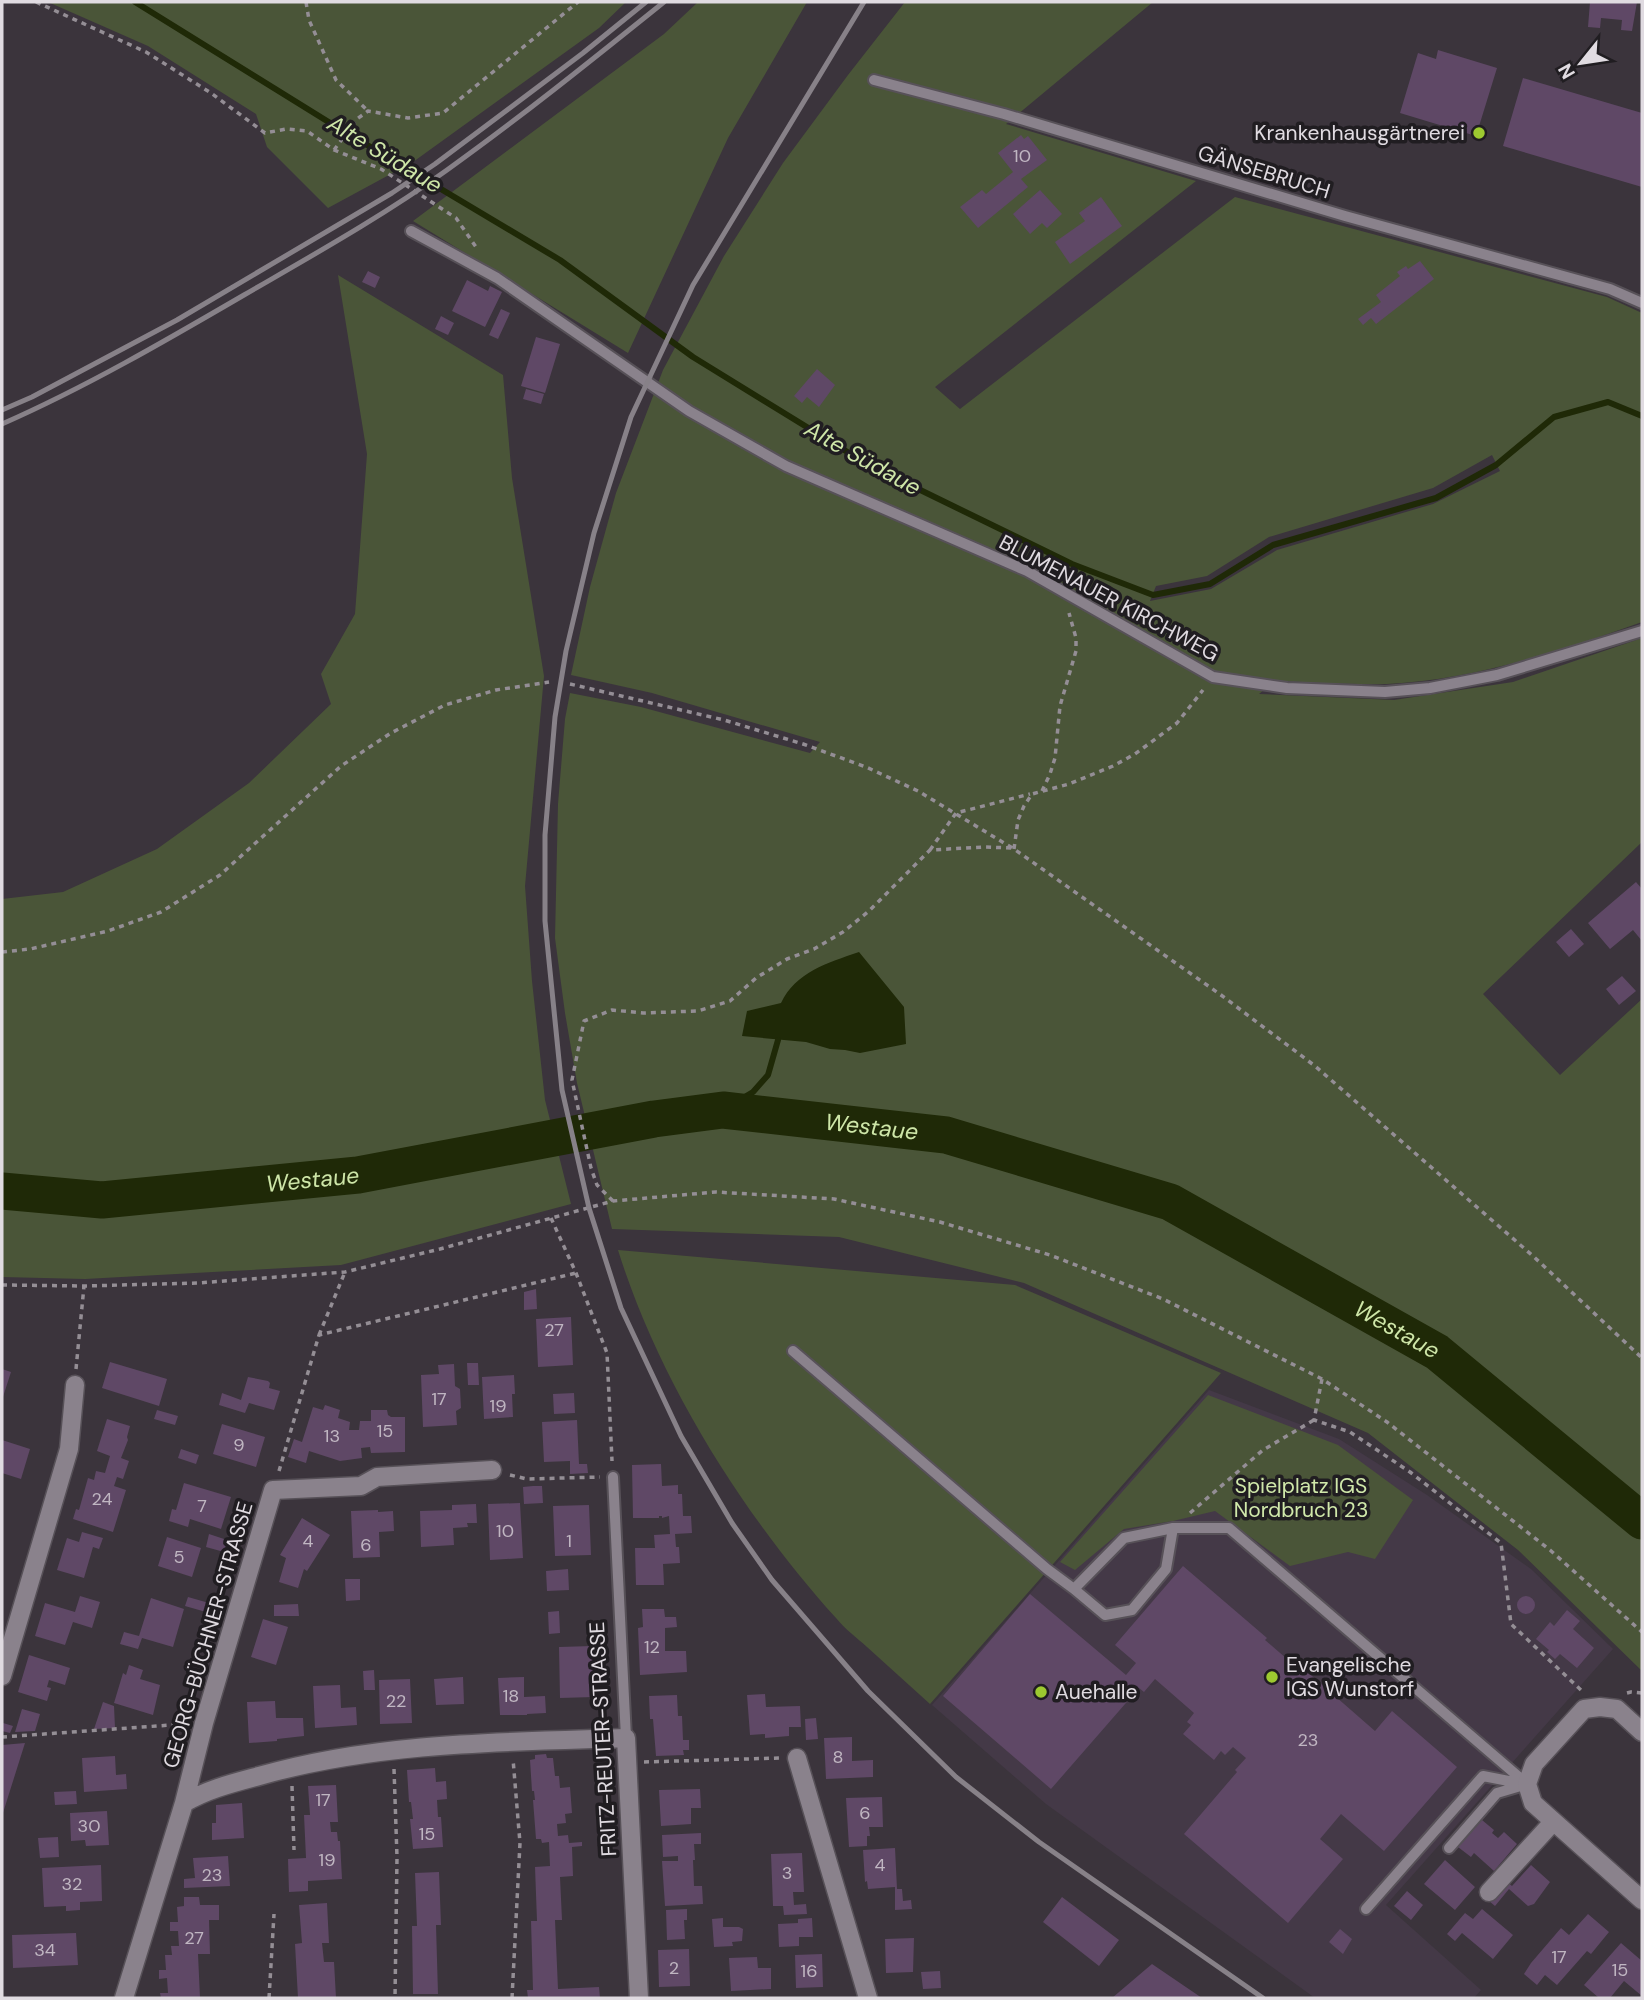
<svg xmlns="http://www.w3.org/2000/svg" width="1644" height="2000" font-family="'DM Sans',sans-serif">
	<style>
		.built { fill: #443947 }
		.green { fill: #4a5538; fill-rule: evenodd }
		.water { fill: #1f2907 }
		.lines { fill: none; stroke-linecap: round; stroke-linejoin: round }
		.stream { stroke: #1f2907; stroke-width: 6 }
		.river { stroke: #1f2907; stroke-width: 37 }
		.building { fill: #5f4866 }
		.lane-casing { stroke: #575158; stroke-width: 14 }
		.street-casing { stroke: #575158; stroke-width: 21 }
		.path { stroke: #948e95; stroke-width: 3.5; stroke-dasharray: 5 5; stroke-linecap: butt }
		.lane { stroke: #8a828c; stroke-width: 10 }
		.street { stroke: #8a828c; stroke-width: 18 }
		.rail { stroke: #878188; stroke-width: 5 }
		.poi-dot { fill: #9dca30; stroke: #201d21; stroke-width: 2.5 }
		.labels { text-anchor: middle; stroke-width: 7; stroke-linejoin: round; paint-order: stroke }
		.number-label { font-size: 18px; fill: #c0b6c2 }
		.poi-label { font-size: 21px; fill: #e0dbe1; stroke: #201d21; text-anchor: start }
		.street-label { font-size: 21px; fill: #e0dbe1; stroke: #201d21 }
		.park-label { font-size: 21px; fill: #d0e8aa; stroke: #201d21 }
		.water-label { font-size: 23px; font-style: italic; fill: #cee6a8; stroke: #201d21 }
	</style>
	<rect width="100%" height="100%" fill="#3b343c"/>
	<path class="built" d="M1209 1390 1339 1439 1427 1495 1531 1569 1613 1649 1386 1905 1481 1990 1474 1998H1315L1046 1804 932 1705Z"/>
	<path class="green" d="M48 2H626L599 28 413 162 328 208 267 147 256 114 148 46Z
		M698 2H807L728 138 628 353 413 221 664 34Z
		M905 2H1153L1006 124 1196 181 935 387 960 409 1235 197 1607 297 1642 313V622C1560 651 1475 680 1387 684 1350 685 1311 682 1274 681L1259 694 1394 700 1513 682 1642 638V842L1483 994 1560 1075 1642 999V1671L1518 1550 1368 1433 1024 1283 839 1237 612 1229 577 1083 565 1013 555 938 558 804 565 719 570 693 641 707 810 753 820 742 652 693 571 675 590 587 616 493 663 370 724 256 783 163 848 75ZM1492 455 1500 471 1433 504 1277 550 1211 589 1150 601 1156 586 1207 576 1269 537 1433 488Z
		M338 275 503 375 512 478 544 676 525 886 532 981 545 1100 571 1204 341 1265 85 1279 2 1277V899L63 892 157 849 249 783 331 704 321 674 355 614 367 454Z
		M618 1250 1015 1285 1221 1373 930 1704C909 1685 888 1666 867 1647 857 1638 845 1629 836 1618 744 1516 659 1382 618 1250Z
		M1208 1395 1338 1445 1413 1500 1375 1559 1348 1552 1290 1566 1215 1511 1173 1521 1124 1529 1075 1570 1060 1562Z"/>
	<path class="water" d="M859 952 904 1007 906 1044 860 1053 845 1050 830 1049 806 1042 742 1036 747 1011 781 1003C796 972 827 963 859 952Z"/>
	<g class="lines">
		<path class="stream" d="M135 2 327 121 560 260 693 357 867 464 1072 564 1153 595 1210 584 1273 545 1436 498 1496 465 1554 417 1608 402 1642 416
			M723 1110 753 1092 768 1075 778 1040"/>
		<path class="river" id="s1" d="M2 1191 102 1200 358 1175 654 1119 723 1110 946 1135 1170 1202 1437 1352 1642 1521"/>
	</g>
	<path class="building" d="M1590 2H1637L1632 31 1621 30 1622 20 1601 18 1600 28 1588 27Z
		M1438 50 1497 68 1476 136 1400 113 1418 53 1436 59Z
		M1523 78 1642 113V187L1503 146Z
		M1021 135 1024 139 1028 136 1047 160 1021 179 1028 187 978 228 960 207 982 190 986 194 1013 172 998 153Z
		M1040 190 1062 214 1047 228 1042 223 1030 234 1013 214Z
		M1101 197 1122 226 1070 264 1055 242 1085 221 1079 213Z
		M1420 261 1434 279 1376 324 1371 318 1363 325 1358 319 1381 302 1376 295 1400 276 1397 272 1406 266 1408 269Z
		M368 271 380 277 375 288 362 282Z
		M467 280 488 291 490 286 502 292 485 327 452 311Z
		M501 309 510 313 498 339 489 335Z
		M441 316 454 323 448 335 435 329Z
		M536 337 560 344 545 393 521 386Z
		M817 369 835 385 819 407 807 397 802 403 794 396Z
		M526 389 544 394 541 404 523 399Z
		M1636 882 1642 889V941L1633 930 1610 949 1588 923Z
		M1571 929 1584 944 1569 957 1556 942Z
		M1622 976 1636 991 1619 1005 1606 989Z
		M536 1289 537 1309 524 1310V1292Z
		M571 1317 573 1365 538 1367 536 1319Z
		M110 1362 167 1379 159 1406 102 1388Z
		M467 1363H478L479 1385H468Z
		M454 1364 455 1386 460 1389 461 1408 456 1411 457 1425 423 1427 421 1375 439 1374 438 1365Z
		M2 1369 11 1372 2 1400Z
		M514 1375 515 1394H512L513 1417 484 1419 482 1377Z
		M248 1377 268 1381 270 1383 269 1388 280 1391 274 1410 249 1403 245 1413 219 1405 222 1393 241 1400Z
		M574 1393 575 1413 554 1414 553 1394Z
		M325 1405 340 1410 338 1418 350 1422 349 1430H359L360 1421H371V1410H387L388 1415 391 1417H405V1452L371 1453 370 1447 361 1448 362 1458 340 1461 309 1451 306 1463 288 1457 294 1439 302 1442 313 1407 323 1410Z
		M157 1410 178 1416 175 1425 154 1419Z
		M107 1419 130 1426 127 1437 128 1440 121 1458 129 1461 123 1479 117 1477 114 1486 126 1490 113 1532 73 1519 76 1509 79 1510 88 1478 94 1480 96 1471 105 1473 110 1456 97 1451Z
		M577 1420 579 1464H587L588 1473 570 1474V1461L544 1462 542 1422Z
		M222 1424 265 1437 256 1467 213 1454Z
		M2 1440 30 1449 21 1479 2 1473Z
		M181 1449 199 1455 196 1464 178 1458Z
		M661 1464 662 1486 678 1485V1494H682L683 1516H691L692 1533 675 1534 676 1547H679L680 1563 663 1564 664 1585H636L635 1548H655L654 1535 670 1534 669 1516 662 1518V1516H659V1518H633L632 1465Z
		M184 1483 231 1497 221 1529 190 1519 188 1527 169 1521 172 1509 176 1510Z
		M533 1486H542L543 1503 524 1504 523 1487Z
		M520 1503 523 1558 490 1560 488 1504Z
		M476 1504 477 1523H467L468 1527 453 1528 454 1545 421 1547 420 1511 452 1510V1505Z
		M589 1505 591 1555 555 1556 553 1506Z
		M378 1510V1512L393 1511 394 1531 379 1532 380 1557 353 1558 351 1511Z
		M302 1518 330 1535 307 1571 304 1569 298 1588 279 1582 286 1558 280 1555Z
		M82 1532 103 1538 99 1549 93 1547 84 1578 57 1570 67 1538 79 1542Z
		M209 1534 227 1540 224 1552 206 1547Z
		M167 1537 201 1548 192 1577 158 1566Z
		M1183 1566 1267 1638 1265 1640 1294 1665 1296 1662 1375 1731 1392 1711 1457 1767 1384 1851 1341 1814 1320 1839 1343 1859 1288 1923 1184 1834 1237 1772 1235 1770 1246 1758 1233 1747 1225 1755 1221 1751 1214 1760 1183 1734 1191 1725 1187 1722 1194 1713 1155 1679 1144 1692 1139 1688 1051 1789 943 1696 1030 1594 1126 1675 1136 1663 1115 1645Z
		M568 1569 569 1590 547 1591 546 1571Z
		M345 1579H360V1600L346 1601Z
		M1517 1605a9 9 0 1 1 18 0a9 9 0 1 1-18 0Z
		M80 1596 100 1602 92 1628 73 1622 65 1645 35 1636 45 1603 75 1612Z
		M188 1597 209 1603 206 1612 185 1606Z
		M151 1598 184 1609 173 1647 142 1638 138 1649 120 1644 124 1632 139 1636Z
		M298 1604 299 1616H274V1605Z
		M642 1609H664L665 1617H676L677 1627 665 1628V1651H686L687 1672 640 1675 638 1628 643 1627Z
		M1567 1610 1580 1621 1573 1629 1594 1648 1577 1668 1560 1654 1555 1659 1547 1652 1549 1650 1536 1639 1550 1622 1554 1626Z
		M559 1611 560 1633 549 1634 548 1612Z
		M263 1619 288 1627 276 1665 251 1657Z
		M592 1646 594 1697 560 1698 559 1647Z
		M29 1655 70 1668 65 1685 49 1680 47 1687 51 1688 47 1701 18 1692Z
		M129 1665 143 1670 140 1679 160 1685 153 1715 114 1703 123 1673 126 1675Z
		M374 1670 375 1690H364L363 1671Z
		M463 1677 464 1704 436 1705 434 1679Z
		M524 1677V1697L545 1696 546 1713 527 1714V1715H500L498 1678Z
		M410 1679 412 1723 380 1724 379 1680Z
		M340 1685 341 1708 356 1707 357 1725 315 1728 313 1686Z
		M765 1694 766 1707 800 1706 801 1727H789V1736L765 1738V1734L750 1735 747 1695Z
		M677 1695 678 1716H682L683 1740H689V1750H683L684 1755 656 1756 653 1719H650L649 1696Z
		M275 1701 276 1718H303L304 1736 277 1739V1741L249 1743 247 1702Z
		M103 1702 114 1706 115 1728 94 1729Z
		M22 1709 40 1714 35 1731 15 1732Z
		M816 1718 818 1739 806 1740 805 1719Z
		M3 1723 13 1726 10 1733 2 1731Z
		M852 1737V1761L873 1760V1777L826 1779 824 1738Z
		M25 1743 2 1816V1745Z
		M546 1754 547 1758H553L555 1776H559L560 1788 570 1787 572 1813 565 1814 566 1823 557 1824 558 1836 568 1835 569 1843 582 1842V1846L572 1847 573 1876 560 1877 562 1920H555L558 1989 599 1987 600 1998H528L527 1990H533L531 1921H537L535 1867 550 1866 549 1842 542 1843 541 1839H536L533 1800H535L534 1791H532L530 1760 535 1759V1755Z
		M115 1756 116 1775 126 1774 127 1789 84 1792 82 1758Z
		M435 1768 436 1782 446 1781 447 1799 437 1800 438 1817H441L443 1847 413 1849 410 1819H413L411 1802H409L407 1770Z
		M336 1785 338 1822H330L331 1832H337L338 1841H340L342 1879 308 1881V1891L289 1892 288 1859 306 1858 304 1815H310L308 1786Z
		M700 1789 701 1808H691V1824L661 1826 659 1790Z
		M76 1791 77 1804 55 1805 54 1792Z
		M882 1797 883 1827H869L870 1836H867V1846L849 1847 846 1798Z
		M242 1803 244 1838 212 1840V1823H216V1805Z
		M107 1811 109 1845 86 1846 85 1840 71 1841 70 1813Z
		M1482 1820 1494 1830 1492 1833 1498 1838 1504 1832 1517 1844 1494 1871 1474 1853 1471 1857 1458 1847Z
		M701 1833V1844H694L695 1860H693L694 1886H702L703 1904 665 1906 662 1861H678V1856L663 1857 662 1835Z
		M58 1837 59 1857 40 1858 38 1838Z
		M895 1848 897 1889H902L903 1901 911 1900 912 1909 895 1910V1887L868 1889 867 1881 865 1882 863 1850Z
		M802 1853 804 1892H793L794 1905 806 1904 807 1914 784 1915 783 1906H773L771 1854Z
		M228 1856 230 1886 184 1888V1879L195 1878 193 1858Z
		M1445 1860 1475 1887 1455 1910 1424 1884Z
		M101 1865 102 1901 80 1902V1910L66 1911V1906L44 1907 42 1868Z
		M1531 1865 1550 1882 1534 1904 1528 1906 1509 1889 1495 1906 1489 1901 1506 1881 1512 1886Z
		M439 1872 441 1925H436L438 1994H413L412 1926H417L415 1873Z
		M1407 1891 1423 1905 1411 1920 1394 1906Z
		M184 1897H199L200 1905H219V1920H209L210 1954H198L200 1998H161L160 1993H168L167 1978 159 1979V1970H166L165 1955H172L171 1946H179L178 1931H170V1922H178L177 1907 184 1906Z
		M1062 1897 1119 1940 1099 1966 1043 1922Z
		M327 1903 329 1943H322L324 1962H334L336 1998H298L295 1944 302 1943 299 1905Z
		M687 1909V1920H684L685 1939 667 1940 666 1910Z
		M1482 1909 1513 1935 1493 1959 1462 1933 1455 1941 1447 1934 1465 1913 1473 1919Z
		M1588 1914 1609 1932 1591 1954 1587 1951 1557 1985 1545 1975 1537 1985 1524 1974 1531 1963 1561 1928 1569 1935Z
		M723 1918V1927H739L743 1929 742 1941 732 1942 733 1946 714 1947 712 1919Z
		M812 1918 813 1937H799V1946L779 1947 778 1924 798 1923V1919Z
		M1340 1929 1352 1939 1343 1954 1329 1942Z
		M76 1933 78 1965 13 1968 12 1935Z
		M914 1938 913 1972 886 1973 885 1939Z
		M1621 1943 1642 1961V1996L1624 1981 1610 1998H1599L1584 1985Z
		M689 1949 690 1986 659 1987 658 1950Z
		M822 1954 823 1987 796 1988 795 1955Z
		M757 1957 758 1968H771V1989L731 1991 729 1958Z
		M1152 1964 1202 1998H1112Z
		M940 1971 941 1988 923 1989 921 1972Z"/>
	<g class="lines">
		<g class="lane-casing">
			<path id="lane" d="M874 80 1004 114 1345 216 1610 289 1642 303
				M411 231 497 278 689 411 786 466 1027 571 1213 677 1287 688 1385 692 1430 688 1497 675 1642 631
				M793 1351 1047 1569 1074 1589 1124 1538 1173 1528H1229L1527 1784
				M613 1477 626 1738
				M1074 1589 1105 1615 1132 1610 1166 1569 1173 1528
				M1449 1848 1497 1793 1524 1785
				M1366 1909 1483 1776 1524 1784"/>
		</g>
		<g class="street-casing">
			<path id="street" d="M2 1676 69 1449 75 1385
				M1642 1732 1617 1709 1600 1707 1584 1709 1534 1764 1527 1784 1533 1803 1642 1900
				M797 1758 868 1998
				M184 1803 204 1723 273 1490 361 1486 377 1477 492 1470
				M1489 1892 1553 1822
				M124 1998 184 1803C208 1789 233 1783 259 1776 378 1742 504 1742 626 1738L639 1998"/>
		</g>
		<path class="path" d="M36 2 146 52 211 93 265 133 286 129 307 131 334 150 381 169 456 218 476 247
			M306 2 309 20 336 80 368 111
			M334 150 357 119 368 111 408 118 443 113 578 2
			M570 684 724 720 803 744 866 767 918 791 1014 849 1221 995 1315 1066 1533 1256 1642 1358
			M1042 791 1050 774 1055 758 1060 706 1076 651V638L1069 613
			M1014 849 1018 820 1024 806 1032 794 1069 784 1113 766 1135 754 1177 723 1203 690
			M930 850 956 813 1030 794
			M2 952 30 949 108 931 161 912 220 875 341 766 391 733 445 705 496 690 549 682
			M613 1201 597 1185 591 1168 572 1080 584 1021 612 1010 643 1013 698 1011 730 1001 756 978 787 959 814 949 843 932 869 911 930 850 986 847 1012 848
			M551 1218 576 1273 607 1353 612 1461
			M2 1285 84 1286 197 1283 345 1272 440 1249 613 1201 716 1192 834 1199 940 1222 1050 1255 1163 1299 1322 1379 1387 1422 1550 1550 1642 1632
			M319 1335 345 1272
			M76 1369 84 1286
			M1322 1379 1314 1420 1350 1432 1410 1472 1501 1543 1511 1624 1583 1692
			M279 1471 319 1335 576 1273
			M510 1475 527 1479 600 1477
			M1190 1513 1263 1450 1314 1420
			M1627 1693 1631 1692 1642 1693
			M2 1737 185 1724
			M644 1762 780 1758
			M394 1769 397 1857 395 1998
			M292 1786 294 1850
			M269 1998 274 1914
			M512 1998 520 1843 513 1759"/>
		<use href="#lane" class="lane"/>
		<use href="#street" class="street"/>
		<path class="rail" d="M864 2 693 285 631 417 594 533 566 651 555 717 545 835V921L562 1090 589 1208 621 1308 681 1436 732 1523 772 1580 868 1691 956 1777 1039 1842 1263 1998
			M2 410 32 397 177 320 392 193 435 164 583 53 646 2
			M2 424C86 387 165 341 244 295 313 255 383 216 447 170 521 117 593 59 664 2"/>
	</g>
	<g class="poi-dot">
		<circle cx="1479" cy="133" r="7"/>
		<circle cx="1272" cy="1677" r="7"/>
		<circle cx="1041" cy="1692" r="7"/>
	</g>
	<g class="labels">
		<g class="number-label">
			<text x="1022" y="162">10</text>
			<text x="554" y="1336">27</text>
			<text x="439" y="1405">17</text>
			<text x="498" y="1412">19</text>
			<text x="385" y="1437">15</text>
			<text x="332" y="1442">13</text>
			<text x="239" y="1451">9</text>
			<text x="102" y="1505">24</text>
			<text x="202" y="1512">7</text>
			<text x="505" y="1537">10</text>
			<text x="308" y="1547">4</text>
			<text x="569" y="1547">1</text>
			<text x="366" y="1551">6</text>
			<text x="179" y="1563">5</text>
			<text x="652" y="1653">12</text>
			<text x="511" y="1702">18</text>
			<text x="396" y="1707">22</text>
			<text x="1308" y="1746">23</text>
			<text x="838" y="1763">8</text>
			<text x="323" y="1806">17</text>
			<text x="865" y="1819">6</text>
			<text x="89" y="1832">30</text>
			<text x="427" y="1840">15</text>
			<text x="327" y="1866">19</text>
			<text x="880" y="1871">4</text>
			<text x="787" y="1879">3</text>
			<text x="212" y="1881">23</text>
			<text x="72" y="1890">32</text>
			<text x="194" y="1944">27</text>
			<text x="45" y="1956">34</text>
			<text x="1559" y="1963">17</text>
			<text x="674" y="1974">2</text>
			<text x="1620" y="1976">15</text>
			<text x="809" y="1977">16</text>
		</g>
		<g class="poi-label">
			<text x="1465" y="140" text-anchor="end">Krankenhausgärtnerei</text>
			<text x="1286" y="1672">Evangelische<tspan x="1286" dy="24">IGS Wunstorf</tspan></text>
			<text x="1055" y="1699">Auehalle</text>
		</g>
		<g class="street-label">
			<text transform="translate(1264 172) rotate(17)" y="7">GÄNSEBRUCH</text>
			<text transform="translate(1109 598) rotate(28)" y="7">BLUMENAUER KIRCHWEG</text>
			<text transform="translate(208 1635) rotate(-74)" y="7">GEORG-BÜCHNER-STRASSE</text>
			<text transform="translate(603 1739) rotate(-93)" y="7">FRITZ-REUTER-STRASSE</text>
		</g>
		<g class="park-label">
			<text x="1301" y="1493">Spielplatz IGS<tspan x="1301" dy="24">Nordbruch 23</tspan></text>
		</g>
		<g class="water-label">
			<text transform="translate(385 154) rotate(31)" y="8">Alte Südaue</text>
			<text transform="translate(863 458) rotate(29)" y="8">Alte Südaue</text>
			<text dy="8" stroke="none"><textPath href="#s1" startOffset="878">Westaue</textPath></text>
			<text dy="8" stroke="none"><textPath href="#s1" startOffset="312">Westaue</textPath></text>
			<text dy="8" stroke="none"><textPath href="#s1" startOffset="1447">Westaue</textPath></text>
		</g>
	</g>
	<rect width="1644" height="2000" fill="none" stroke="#e0dbe1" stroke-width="7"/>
	<g transform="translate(1581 63) rotate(240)" stroke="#201d21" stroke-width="5" paint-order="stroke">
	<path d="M0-5L12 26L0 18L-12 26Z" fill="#e0dbe1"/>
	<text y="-10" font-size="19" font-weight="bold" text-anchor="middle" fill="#e0dbe1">N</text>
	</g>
</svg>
